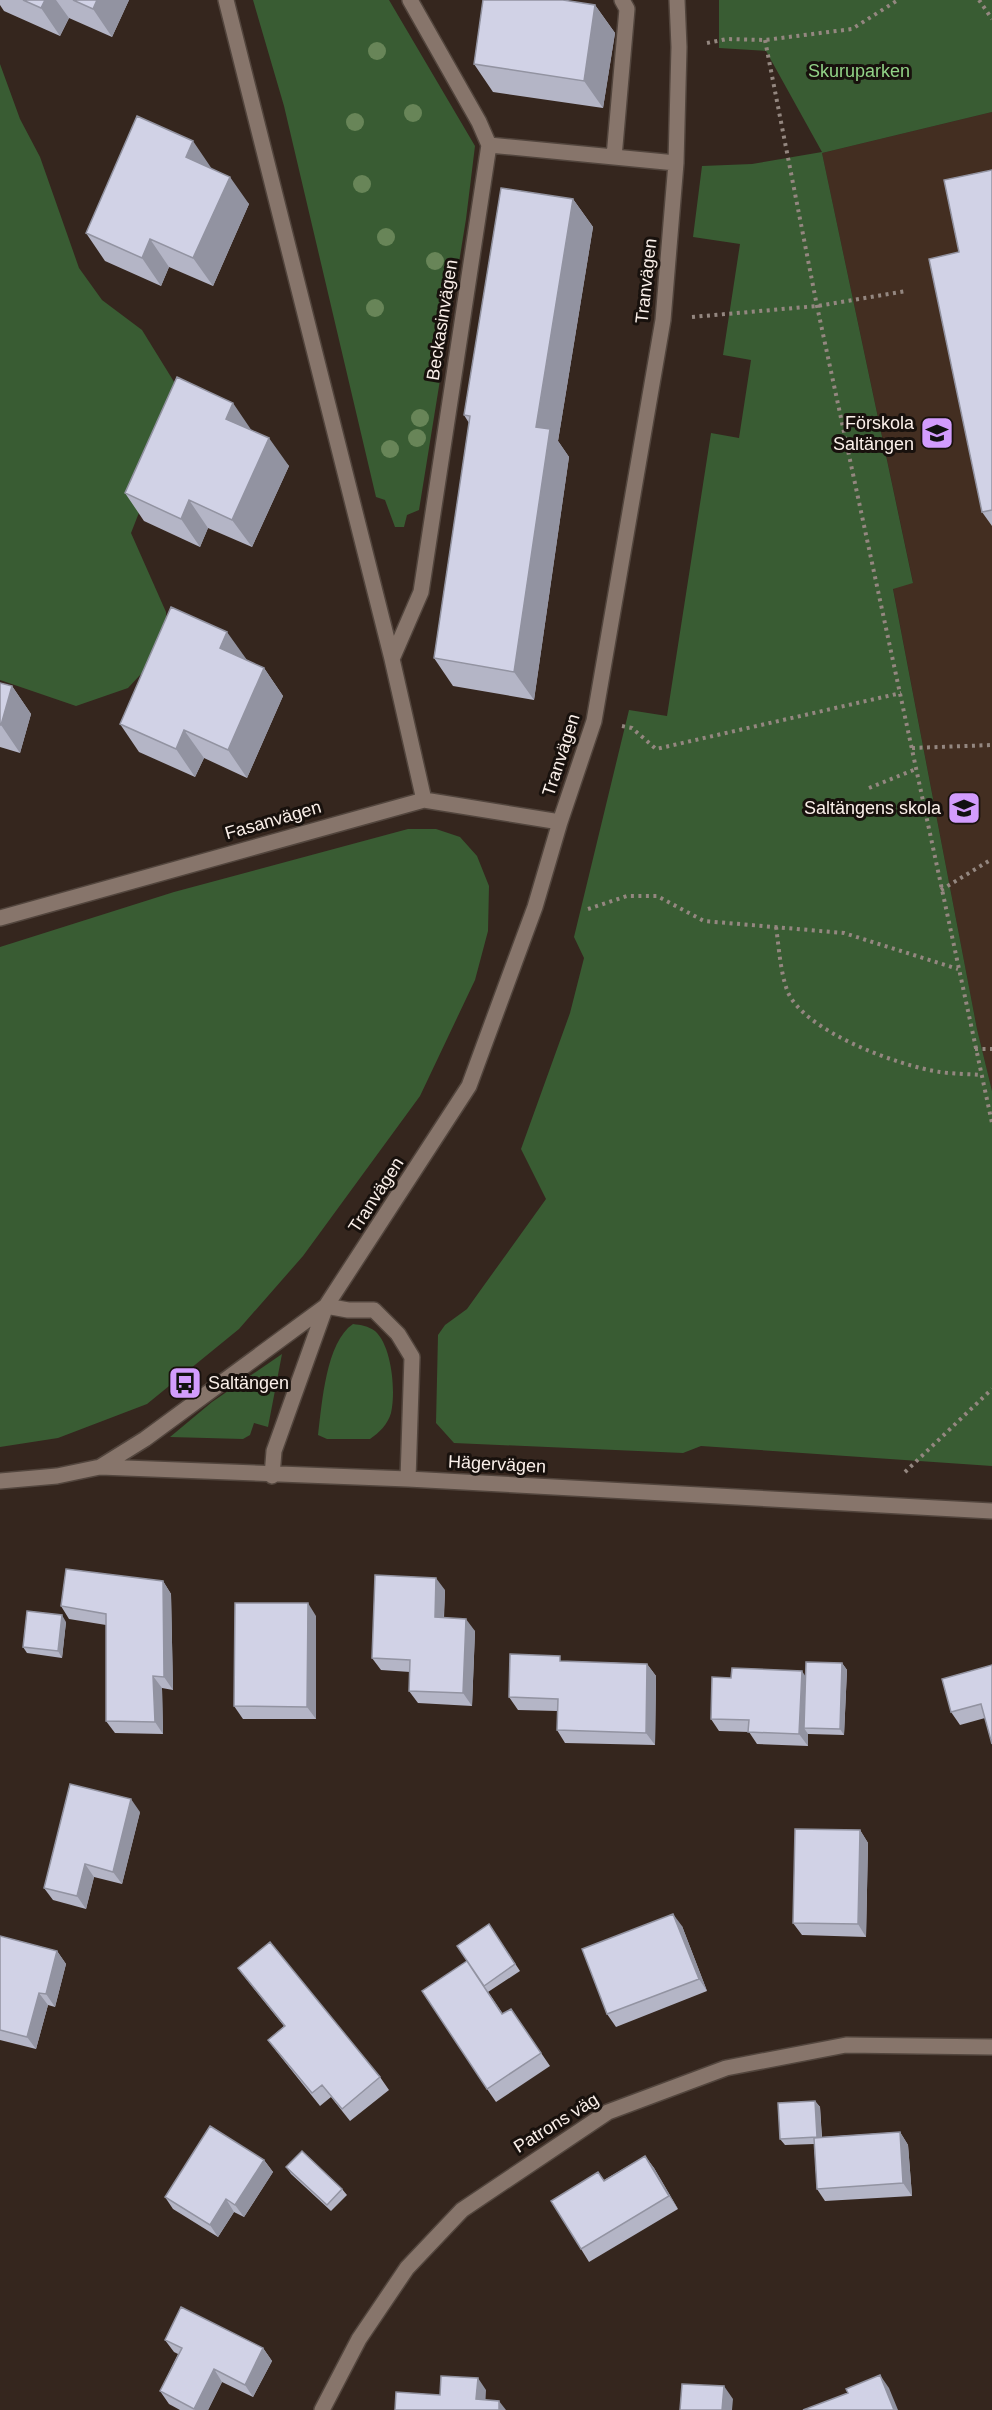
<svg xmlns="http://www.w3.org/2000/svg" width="992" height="2410" font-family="Arial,sans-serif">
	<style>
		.built { fill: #432e21 }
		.green { fill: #395c33 }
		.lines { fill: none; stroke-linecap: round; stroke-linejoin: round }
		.minor-casing { stroke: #52453d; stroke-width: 18 }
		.path { stroke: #948780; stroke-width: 4; stroke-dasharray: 3 4.5; stroke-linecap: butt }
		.minor { stroke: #87756b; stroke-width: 15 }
		.tree { fill: #688558 }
		.wall { fill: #b4b5c6 }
		.shaded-wall { fill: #9293a1 }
		.building { fill: #d1d2e6; stroke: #9293a1; stroke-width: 1.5 }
		.labels { text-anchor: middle; stroke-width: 6; stroke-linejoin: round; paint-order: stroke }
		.park-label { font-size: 18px; fill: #92d387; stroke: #18110d }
		.street-label { font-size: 18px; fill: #fbf0ea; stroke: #18110d }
		.poi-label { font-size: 18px; fill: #fbf0ea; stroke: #18110d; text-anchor: end }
	</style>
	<rect width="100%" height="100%" fill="#35261e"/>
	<path class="built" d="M992 112V1091L977 1029 893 588 913 582 822 153Z"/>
	<path class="green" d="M253 0H389L475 146 466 219 419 510 407 515 404 527H395L385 500 376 497 284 106Z
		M719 0H992V112L822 153 913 583 893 589 977 1029 992 1091V1466L701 1446 683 1453 454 1443 436 1423 438 1335 445 1325 467 1309 546 1199 521 1149 570 1013 584 958 574 937 629 710 667 716 711 433 739 438 751 360 723 355 740 244 693 237 702 166 752 164 822 152 766 51 719 48Z
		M0 64 20 119 40 157 79 268 102 300 142 330 184 398 131 533 166 612 167 646 128 688 76 706 0 680Z
		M408 829H436L460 837 477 856 489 886 488 931 475 980 420 1096 303 1256 239 1329 147 1404 58 1438 0 1447V947L174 892Z
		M353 1324C361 1325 368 1326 375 1331 392 1346 396 1392 391 1413 388 1424 379 1433 370 1439H327L318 1435C322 1403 326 1342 353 1324Z
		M282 1354 268 1427 254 1423 250 1435 243 1439 170 1437 212 1402Z"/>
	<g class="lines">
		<g class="minor-casing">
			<path id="minor" d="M226 0 392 659 424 800
				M489 145 676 163
				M614 157 627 9 622 0
				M392 659 421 592 489 145 479 122 410 0
				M0 918 424 800 560 822
				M100 1467 145 1439 326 1306 348 1310H374L398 1334 412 1357 408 1479
				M272 1476 274 1451 326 1306 469 1086 535 907 560 822 594 721 663 320 676 163 679 47 677 0
				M0 1481 57 1476 100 1467 408 1479 992 1511
				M322 2410 359 2339 407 2268 462 2210 608 2112 726 2068 846 2045 992 2047"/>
		</g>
		<path class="path" d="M979 0 992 19
			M765 40 817 306 992 1123
			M707 43 727 39 765 40 852 29 898 0
			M692 317 817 306 906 291
			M622 726 632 728 656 749 901 693
			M912 748 992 745
			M869 788 916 769
			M941 890 992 859
			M588 909 627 896H657L704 921 844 933 958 969
			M776 927C779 947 780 970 787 990 802 1031 899 1066 940 1072 954 1074 968 1074 981 1075
			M975 1049H992
			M905 1472 992 1389"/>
		<use href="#minor" class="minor"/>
	</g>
	<g class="tree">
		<circle cx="377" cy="51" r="9"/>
		<circle cx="413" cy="113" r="9"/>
		<circle cx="355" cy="122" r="9"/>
		<circle cx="362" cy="184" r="9"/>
		<circle cx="386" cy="237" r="9"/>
		<circle cx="435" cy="261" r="9"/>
		<circle cx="375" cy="308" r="9"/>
		<circle cx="420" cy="418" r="9"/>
		<circle cx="417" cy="438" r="9"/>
		<circle cx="390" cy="449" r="9"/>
	</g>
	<path class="wall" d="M0 0H129L112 37 69 18 60 36 4 11 0 5Z
		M595 5 615 33 603 108 493 92 474 64Z
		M212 169 249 204 213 286 169 267 161 286 105 261 86 233Z
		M992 170V526L982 512 959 252Z
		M573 199 593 227 558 441 569 457 534 700 453 686 434 658 469 423 464 415Z
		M252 431 289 466 252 547 208 528 200 547 144 521 125 493Z
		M247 660 264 668 283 696 247 778 204 758 195 777 139 752 120 724Z
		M0 683 12 686 31 714 20 753 0 747Z
		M163 1581 171 1594 173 1690 162 1688 163 1734 115 1733 106 1721V1625L69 1619 61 1606Z
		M445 1590 444 1618 475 1631 472 1706 418 1703 409 1691 410 1672 381 1670 372 1658Z
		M316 1616V1719H243L234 1706Z
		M66 1622 62 1658 27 1653 23 1647Z
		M564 1661 647 1664 656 1676 655 1745 565 1743 557 1730V1711L518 1710 509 1697Z
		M842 1663 847 1670 844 1735 808 1734V1746L757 1744 749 1732 719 1731 711 1719 806 1676Z
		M992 1665 985 1718 960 1725 951 1712Z
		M140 1812 122 1884 94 1877 86 1909 53 1900 44 1888Z
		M860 1830 868 1843 866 1937 802 1935 793 1923Z
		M489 1924 520 1971 488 1992 503 2014 511 2009 550 2066 496 2102 487 2089 467 1961Z
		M682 1926 707 1991 616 2027 607 2014Z
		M0 1936 57 1951 66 1964 55 2007 48 2005 36 2049 0 2040Z
		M238 1968 380 2077 389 2090 350 2121 331 2097 320 2106 277 2052 268 2040 284 2026 247 1980Z
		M815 2101 820 2107 822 2137 900 2132 908 2145 912 2196 825 2201 817 2189 814 2144 785 2145 780 2139Z
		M645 2156 654 2168 678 2209 589 2262 581 2249 598 2172 604 2180Z
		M264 2160 273 2172 244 2217 234 2212 218 2237 173 2209 165 2197Z
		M286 2167 342 2189 347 2195 331 2211 291 2174Z
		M165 2340 263 2348 272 2361 253 2397 222 2382 208 2410H180L169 2404 160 2391 178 2354 174 2352Z"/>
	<path class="shaded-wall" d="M45 0H56L69 18 60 36 41 8Z
		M97 0H129L112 37 93 9Z
		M595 5 615 33 603 108 584 81Z
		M193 141 212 169 186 157Z
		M230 177 249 204 213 286 193 258Z
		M573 199 593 227 558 441 569 457 534 700 514 672 536 427Z
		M150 239 169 267 161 286 142 258Z
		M233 403 252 431 226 419Z
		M269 438 289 466 252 547 232 520Z
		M189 500 208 528 200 547 181 519Z
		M227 632 247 660 220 648Z
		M264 668 283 696 247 778 228 750Z
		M12 686 31 714 20 753 1 725Z
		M184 730 204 758 195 777 176 749Z
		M436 1578 445 1590 443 1630 435 1617Z
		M163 1581 171 1594 173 1690 164 1677Z
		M308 1603 316 1616V1719L307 1707Z
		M62 1615 66 1622 62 1658 58 1651Z
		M466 1619 475 1631 472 1706 463 1693Z
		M842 1663 847 1670 844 1735 840 1729Z
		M647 1664 656 1676 655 1745 646 1733Z
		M802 1671 810 1683 804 1728 808 1734V1746L799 1734Z
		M153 1676 162 1688 163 1734 155 1722Z
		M131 1799 140 1812 122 1884 113 1872Z
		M860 1830 868 1843 866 1937 858 1924Z
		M85 1864 94 1877 86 1909 77 1896Z
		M673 1914 682 1926 707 1991 699 1979Z
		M57 1951 66 1964 55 2007 46 1994Z
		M39 1993 48 2005 36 2049 27 2037Z
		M815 2101 820 2107 822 2143 817 2137Z
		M900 2132 908 2145 912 2196 903 2183Z
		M645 2156 654 2168 678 2209 669 2196Z
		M264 2160 273 2172 244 2217 235 2205Z
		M226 2199 234 2212 218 2237 210 2225Z
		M263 2348 272 2361 253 2397 245 2385Z
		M214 2369 222 2382 208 2410H195L194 2409Z
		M880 2375 889 2388 898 2410H894Z
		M478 2378 486 2390 485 2410 476 2399Z
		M724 2386 733 2399 732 2410H722Z
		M499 2401 506 2410H499Z"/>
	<path class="building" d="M23 0H45L41 8Z
		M73 0H97L93 9Z
		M483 0H563L595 5 584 81 474 64Z
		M137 116 193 141 186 157 230 177 193 258 150 239 142 258 86 233Z
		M992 170V510L982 512 929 259 959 252 944 180Z
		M501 188 573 199 536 427 550 429 514 672 434 658 470 416 464 415Z
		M177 377 233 403 226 419 269 438 232 520 189 500 181 519 125 493Z
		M171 607 227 632 220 648 264 668 228 750 184 730 176 749 120 724Z
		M0 683 12 686 1 725H0Z
		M66 1569 163 1581 164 1677 153 1676 155 1722 106 1721V1614L61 1606Z
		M375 1575 436 1578 435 1617 466 1619 463 1693 409 1691 410 1660 372 1658Z
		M235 1603H308L307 1707 234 1706Z
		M27 1611 62 1615 58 1651 23 1647Z
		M510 1654 560 1656V1661L647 1664 646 1733 557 1730 558 1699 509 1697Z
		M806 1662 842 1663 840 1729 804 1728Z
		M992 1665V1744L981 1704 951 1712 942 1679Z
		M732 1668 802 1671 799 1734 748 1732 749 1720 711 1719 712 1677 731 1678Z
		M70 1784 131 1799 113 1872 85 1864 77 1896 44 1888Z
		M795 1829 860 1830 858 1924 793 1923Z
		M673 1914 699 1979 607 2014 582 1949Z
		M489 1924 515 1964 484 1986 457 1946Z
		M0 1936 57 1951 46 1994 39 1993 27 2037 0 2030Z
		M270 1942 380 2077 342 2109 322 2085 312 2093 268 2040 285 2026 238 1968Z
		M467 1961 502 2014 511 2009 541 2053 487 2089 422 1991Z
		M815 2101 817 2137 780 2139 778 2103Z
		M210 2126 264 2160 235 2205 226 2199 210 2225 165 2197Z
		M900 2132 903 2183 817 2189 814 2138Z
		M302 2151 342 2189 327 2205 286 2167Z
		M645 2156 669 2196 581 2249 551 2201 598 2172 604 2181Z
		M181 2307 263 2348 245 2385 214 2369 194 2409 160 2391 182 2348 165 2340Z
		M880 2375 894 2410H803L848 2393 846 2389Z
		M441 2376 478 2378 476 2399 499 2401V2410H395L396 2392 440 2395Z
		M682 2384 724 2386 722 2410H680Z"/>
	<defs>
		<g id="school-square" transform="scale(1.725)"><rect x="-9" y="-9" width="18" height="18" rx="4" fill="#d29cfd" stroke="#18110d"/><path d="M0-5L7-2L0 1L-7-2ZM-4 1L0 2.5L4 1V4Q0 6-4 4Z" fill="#111"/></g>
		<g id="bus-square" transform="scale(1.725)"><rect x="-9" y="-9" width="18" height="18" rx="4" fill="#d29cfd" stroke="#18110d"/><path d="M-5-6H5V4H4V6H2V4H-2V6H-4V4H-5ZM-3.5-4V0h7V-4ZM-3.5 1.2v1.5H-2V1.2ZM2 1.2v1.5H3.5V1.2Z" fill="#111"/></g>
	</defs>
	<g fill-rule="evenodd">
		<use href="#school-square" x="937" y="433"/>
		<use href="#school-square" x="964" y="808"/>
		<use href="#bus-square" x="185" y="1383"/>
	</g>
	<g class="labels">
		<g class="park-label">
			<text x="859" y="77">Skuruparken</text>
		</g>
		<g class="street-label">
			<text transform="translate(646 281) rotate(-84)" y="6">Tranvägen</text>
			<text transform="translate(442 320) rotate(-81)" y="6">Beckasinvägen</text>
			<text transform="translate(561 755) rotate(-72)" y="6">Tranvägen</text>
			<text transform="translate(273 820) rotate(-16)" y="6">Fasanvägen</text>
			<text transform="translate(376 1195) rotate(-57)" y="6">Tranvägen</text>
			<text transform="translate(497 1464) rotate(3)" y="6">Hägervägen</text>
			<text transform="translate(556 2123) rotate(-32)" y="6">Patrons väg</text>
		</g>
		<g class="poi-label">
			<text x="914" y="429">Förskola<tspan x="914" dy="21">Saltängen</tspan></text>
			<text x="941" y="814">Saltängens skola</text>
			<text x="208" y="1389" text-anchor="start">Saltängen</text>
		</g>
	</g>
</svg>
